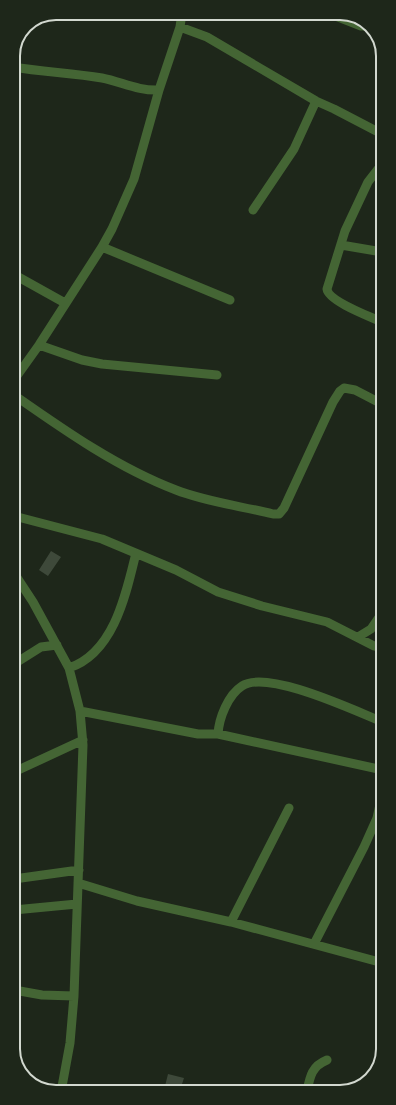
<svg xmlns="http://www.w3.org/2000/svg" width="396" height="1105" font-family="Signika,sans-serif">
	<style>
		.building { fill: #3e493a }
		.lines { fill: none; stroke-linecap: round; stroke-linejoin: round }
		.street { stroke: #446534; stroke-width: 9 }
		.rim { fill: none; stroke: #d2d8cf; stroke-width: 2 }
	</style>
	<rect width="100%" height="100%" fill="#1e271a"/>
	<path class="building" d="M51 551 61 557 48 576 39 570Z
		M168 1074 184 1078 180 1090 165 1086Z"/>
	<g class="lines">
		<path class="street" d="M328 13 361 26H370
			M180 27 207 37 316 101 334 109 382 134
			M13 67C43 72 72 73 102 78 122 82 138 91 159 90
			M382 164 368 182 345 231 327 289C328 301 371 317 382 322
			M253 210 294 149 316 101
			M341 245 382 252
			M102 247 230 300
			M13 274 65 303
			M39 345 82 360 102 364 217 375
			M14 380 39 345 102 247 112 229 134 179 159 90 180 27 182 13
			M14 395C64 430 118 468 176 490 207 502 241 506 273 514H279L284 508 333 402 340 391 344 388 355 390 382 404
			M14 516 102 539 176 570 218 592 262 606 327 622 374 646 382 648
			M14 573 33 602 69 668 80 711 83 745 74 996 70 1043 61 1092
			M358 637 371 629 382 613
			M14 664 41 647 57 645
			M69 668C114 653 126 594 136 553
			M80 711 198 734H218L383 770
			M218 734C219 718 228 695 242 686 267 669 355 711 383 722
			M14 772 83 740
			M14 879 79 870
			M78 883 137 901 231 922 383 963
			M14 910 77 904
			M231 922 289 808
			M314 944 364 847 377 818 383 791
			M14 990 42 995 74 996
			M307 1091C310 1076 312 1066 327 1060"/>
	</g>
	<path d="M0 0H396V1105H0ZM56 20H340A36 36 0 0 1 376 56V1049A36 36 0 0 1 340 1085H56A36 36 0 0 1 20 1049V56A36 36 0 0 1 56 20Z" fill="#1e271a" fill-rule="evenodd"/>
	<path class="rim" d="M56 20H340A36 36 0 0 1 376 56V1049A36 36 0 0 1 340 1085H56A36 36 0 0 1 20 1049V56A36 36 0 0 1 56 20Z"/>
</svg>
